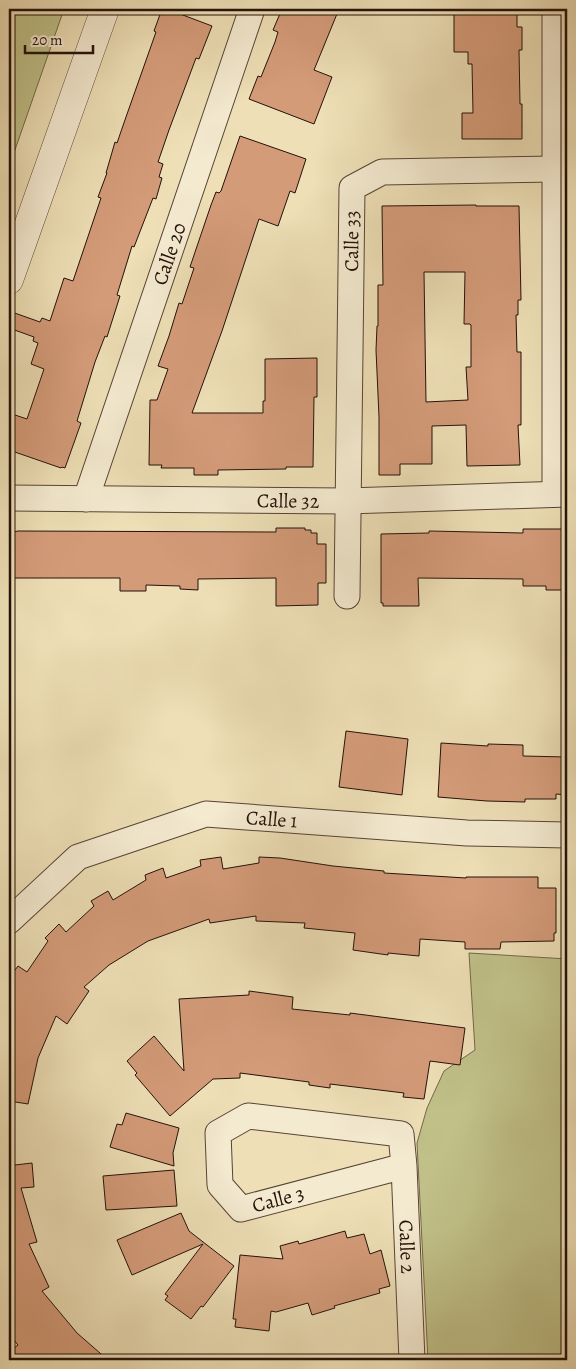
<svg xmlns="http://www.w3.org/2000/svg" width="576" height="1369" font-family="Alegreya,serif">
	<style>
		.green { fill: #c0c088; stroke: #726849 }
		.building { fill: #d49b79; stroke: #23110a; fill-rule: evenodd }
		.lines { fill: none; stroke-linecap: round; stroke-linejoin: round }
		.minor-casing { stroke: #564435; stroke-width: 27 }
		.tertiary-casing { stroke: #564435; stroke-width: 29 }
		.minor { stroke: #f4ead0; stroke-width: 25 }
		.tertiary { stroke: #f4ead0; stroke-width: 28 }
		.labels { text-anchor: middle; stroke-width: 4; stroke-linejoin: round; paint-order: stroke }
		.street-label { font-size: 20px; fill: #23110a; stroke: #f4ead0 }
	</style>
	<rect width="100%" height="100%" fill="#eedfb6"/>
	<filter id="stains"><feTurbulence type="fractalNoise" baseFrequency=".004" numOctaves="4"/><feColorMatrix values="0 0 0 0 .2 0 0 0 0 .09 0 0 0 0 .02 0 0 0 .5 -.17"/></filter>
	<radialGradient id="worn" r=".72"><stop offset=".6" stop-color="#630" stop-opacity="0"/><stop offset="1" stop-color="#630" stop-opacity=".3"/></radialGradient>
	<path class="green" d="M9 9H64L9 167Z
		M469 953 567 959V1360H428L417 1143 427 1108 444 1071 475 1050Z"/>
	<path class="building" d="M162 9H167L212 26 199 59 196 58 169 130 158 162 163 164 159 177 162 178 156 199 153 198 134 247 132 246 117 295 120 296 107 337 105 336 95 362 77 421 81 423 65 468 62 467 61 468 9 450V413L27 419 44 369 31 364 38 343 33 341 34 337 9 328V311L40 322 42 318 50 321 64 278 73 281 101 198 98 197 107 173H106L115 142 117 143 126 117 156 32 154 31Z
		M282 9H339L314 70 332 77 314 124 249 99 258 76 261 77 275 42 278 32 273 30Z
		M454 9H517V27H522V50H519L520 104H522V139H462V113H473L472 64H468V52H454Z
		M240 136 306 159 295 193 290 191 278 226 259 219 222 331 192 413H263V401H265V359L317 358V397H314L313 467H286V469L218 470V475H194V468H161L162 465H149L150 400H157L168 369 158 366 169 336 179 303 182 304 194 268 190 267 211 205 216 192 219 193 221 191Z
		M476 205V206H519L521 300H518V315H516L517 352H521V425H518L520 465 467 466 466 425 432 426V464H400V475H379V417L376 350 377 326H378V285H383L382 206ZM424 272H465L464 324H470L471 325V367H466L468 400 426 402Z
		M276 528H305V530H311V533H317V544H326V583H318V605L276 606V578L198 579V590L180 589V586L146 585V591H120V578H9V533L18 531 276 532Z
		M523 529H567V590H546V586H523V579L418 578 419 606H383V603H381V534L429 533V531L523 533Z
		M346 731 408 739 402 795 339 787Z
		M441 743 488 746V744L523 745V756L567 757V795L556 794V799H525V802L487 801 438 797Z
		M221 857 223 869 259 863V857L280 858 333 866 384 871V873L466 878V877H538V888H556V933H554V941L501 942 500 949H465V942L420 939 419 956 388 953V955L353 950 355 933 304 928 305 923 256 921V916L210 923 209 919 148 941 109 965 84 987 89 991 67 1024 56 1016 38 1058 28 1104 9 1101V1063L12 1048 9 1047V978L18 966 27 972 48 941 45 938 59 924 66 932 94 906 91 901 108 891 113 900 146 880 145 875 163 868 166 878 201 866 200 860Z
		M249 991 293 997 292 1009 350 1015V1013L465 1028 460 1065 430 1061 424 1099 403 1097 404 1093 330 1084V1088L309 1085V1082L240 1073V1078L213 1079 170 1116 135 1075 137 1073 127 1061 154 1036 184 1071 179 999 249 995Z
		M126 1113 179 1128 173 1153 174 1166 110 1147 117 1124 122 1125Z
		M14 1162 15 1165 32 1163 34 1187 21 1188 37 1242 29 1244 49 1287 42 1291 77 1333 108 1360H9V1352L18 1345 9 1334V1163Z
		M174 1170 177 1206 106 1210 103 1176Z
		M181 1213 189 1231 234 1266 203 1307 201 1306 191 1319 165 1300 168 1296 165 1294 203 1244 132 1275 117 1240Z
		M345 1231 347 1238 364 1234 370 1254 381 1250 390 1286 379 1289 380 1293 334 1306 335 1308 312 1315 308 1303 276 1312 271 1311 269 1331 235 1327 236 1319H233L240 1255 283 1259 280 1246 298 1241 299 1244Z"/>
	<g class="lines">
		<g class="minor-casing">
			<g id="minor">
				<path d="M555 494V9"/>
				<path id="s1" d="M9 498 347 501 567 494"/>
				<path id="s2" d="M86 499 252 9"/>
				<path id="s3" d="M347 596 352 188 382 172 555 169"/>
				<path id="s4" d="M9 921 78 857 206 814 467 833 567 835"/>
				<path id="s5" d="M404 1166 241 1209 220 1185 218 1133 248 1116 401 1134 404 1166 412 1360"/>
			</g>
		</g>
		<g class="tertiary-casing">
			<path id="tertiary" d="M9 280 105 9"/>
		</g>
		<use href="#minor" class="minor"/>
		<use href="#tertiary" class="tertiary"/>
	</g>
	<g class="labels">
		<g class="street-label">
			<text dy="7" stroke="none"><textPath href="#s3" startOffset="355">Calle 33</textPath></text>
			<text dy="7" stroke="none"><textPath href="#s2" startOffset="259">Calle 20</textPath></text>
			<text dy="7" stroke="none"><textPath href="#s1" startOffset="279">Calle 32</textPath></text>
			<text dy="7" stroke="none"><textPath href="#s4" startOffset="295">Calle 1</textPath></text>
			<text transform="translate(278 1199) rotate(-15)" y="7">Calle 3</text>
			<text dy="7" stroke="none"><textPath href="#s5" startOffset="554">Calle 2</textPath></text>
		</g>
	</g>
	<rect width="576" height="1369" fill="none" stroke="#eedfb6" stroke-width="30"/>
	<rect x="10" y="10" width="556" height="1349" fill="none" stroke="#23110a" stroke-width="2.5"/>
	<rect x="15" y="15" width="546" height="1339" fill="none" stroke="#23110a"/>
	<path d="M25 45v8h68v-8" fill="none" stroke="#23110a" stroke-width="2.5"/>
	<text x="32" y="45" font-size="15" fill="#23110a" stroke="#f4ead0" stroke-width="4" paint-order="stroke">20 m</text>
	<rect width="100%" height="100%" filter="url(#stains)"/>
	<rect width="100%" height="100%" fill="url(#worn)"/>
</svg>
